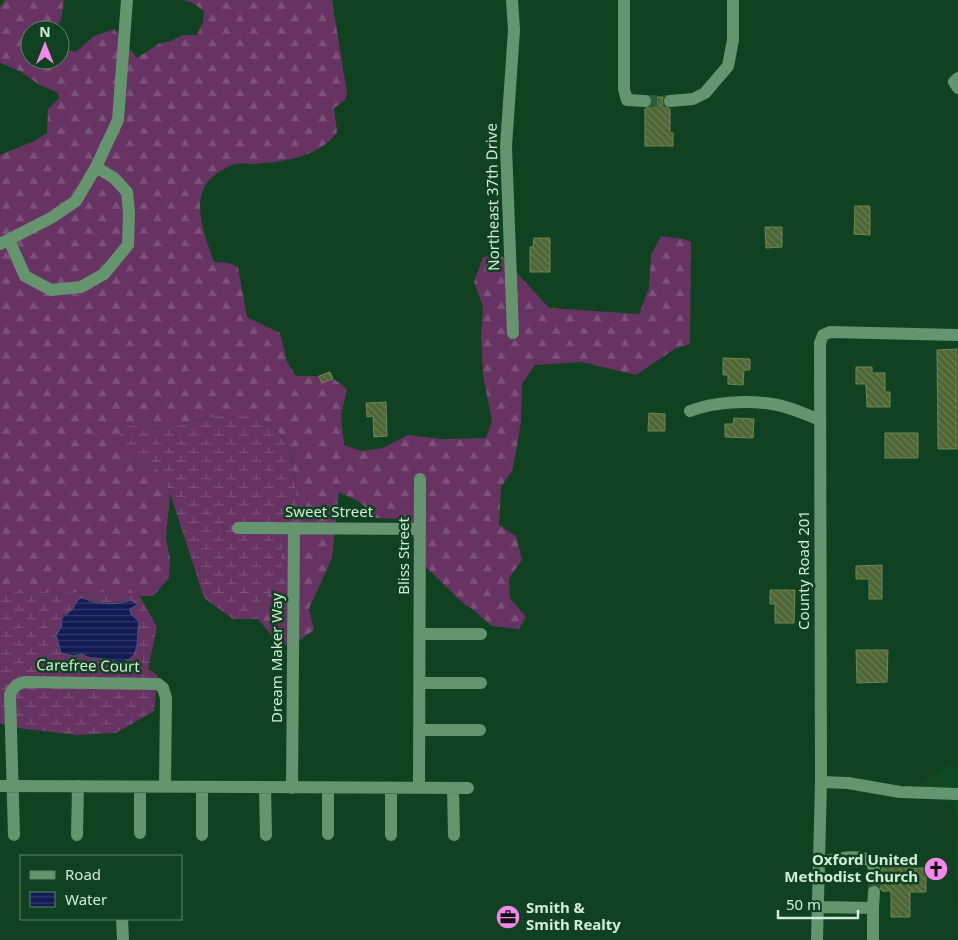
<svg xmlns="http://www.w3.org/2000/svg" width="958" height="940" font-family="'Noto Sans',sans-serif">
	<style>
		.built { fill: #0e4922 }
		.forest { fill: url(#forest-firs) }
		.wetland { fill: url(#wetland-marsh); fill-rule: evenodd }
		.water { fill: url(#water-rules); stroke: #4c5a7b }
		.building { fill: url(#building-back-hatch); stroke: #6e8755 }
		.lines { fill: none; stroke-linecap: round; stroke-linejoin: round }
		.minor-tunnel { stroke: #2d5b3b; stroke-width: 12; stroke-dasharray: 12 6; stroke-linecap: butt }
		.minor { stroke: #65956f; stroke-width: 12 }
		.labels { text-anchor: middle; stroke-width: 5; stroke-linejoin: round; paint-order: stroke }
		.street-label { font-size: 15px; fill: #d2ecd7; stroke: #104120 }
		.poi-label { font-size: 15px; font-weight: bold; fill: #d2ecd7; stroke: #104120; text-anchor: end }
	</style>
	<defs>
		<pattern id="forest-firs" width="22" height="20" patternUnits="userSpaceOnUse" patternTransform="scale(1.25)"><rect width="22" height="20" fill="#673363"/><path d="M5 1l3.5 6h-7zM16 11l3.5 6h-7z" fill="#7c5179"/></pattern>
		<pattern id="wetland-marsh" width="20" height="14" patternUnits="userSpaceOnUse" patternTransform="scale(1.25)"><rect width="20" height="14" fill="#673363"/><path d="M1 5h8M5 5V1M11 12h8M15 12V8" fill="none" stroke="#7c5179"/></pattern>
		<pattern id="water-rules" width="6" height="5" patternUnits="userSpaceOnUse" patternTransform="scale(1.25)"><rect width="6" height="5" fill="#121b54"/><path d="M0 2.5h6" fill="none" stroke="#343c6c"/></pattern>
		<pattern id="building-back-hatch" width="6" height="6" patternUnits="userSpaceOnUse" patternTransform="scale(1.25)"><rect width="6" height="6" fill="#4e6636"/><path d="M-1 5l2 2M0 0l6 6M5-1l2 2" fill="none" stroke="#677c52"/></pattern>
	</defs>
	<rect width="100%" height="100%" fill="#104120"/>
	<path class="built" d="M949 764 958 769V940L954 801 918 799 919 785Z"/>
	<path class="forest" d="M5 0H64L61 20 54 30H30V60H60V48L76 52 94 36 114 29 137 58 160 43 168 42 183 35H197L203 22 204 11 193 3 184 0H332L347 93 345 100 334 108 337 132C319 158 284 161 255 164 249 164 242 163 236 164 230 165 224 169 219 172 186 191 204 234 214 262L229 263 238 267 247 317 280 333 287 362 296 376H330L347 389 341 415 344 445 361 451 383 448 408 435 441 439 486 438 492 421 483 375 481 336 483 307 474 282 483 257 501 255 549 308 639 314 649 288 651 255 661 236 684 239 691 242 690 344 676 348 636 375 582 362 535 365 522 384 521 421 517 446 512 471 501 487 499 525 516 536 522 560 509 578 510 598 526 617 519 629 492 626 471 608 464 604 426 567 416 543 403 519 376 518 361 503 339 492 332 558 309 609 314 630 290 647 275 640 255 615 258 605 283 579 281 560 284 539 298 514 293 460 282 436 258 415H227L191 421 165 430 140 427 132 457 161 472 170 493 166 538 170 559 169 578 153 596H140L138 593 1 592 0 601V155L32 142 47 133 48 109 59 98 58 93 38 84 20 71 0 63V7Z"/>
	<path class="wetland" d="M227 415H258L282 436 293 461 298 514 284 539 281 560 284 579 258 605 255 615 258 619H233L204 598 170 493 161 472 132 457 117 444 123 425 165 430 191 421Z
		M0 592 138 593 157 627 148 669 158 676 154 711 116 733 77 735 18 728 0 723ZM83 598C97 604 110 603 125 602L131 614 139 622 137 630 138 639 113 661C102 657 91 661 82 654L73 656 56 635 61 628 62 616 71 611 77 601Z"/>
	<path class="water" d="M81 598C86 598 86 600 92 602 102 604 120 605 130 600L136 603 137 605 130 609 131 614 139 622C136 635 142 660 121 662 115 662 110 659 105 659 95 657 90 660 82 654L73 656 61 653 56 635 61 628 62 618 73 609 77 601Z"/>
	<path class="building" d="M652 97H663L662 101 663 105 670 109V133H673V146H645V109L652 105Z
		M855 206H870V235L854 234Z
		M765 227H782V247L766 248Z
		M534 238H550V272H530V247H533Z
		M957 349V449H938L937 350Z
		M723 358 750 359V370H744L743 385 728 384V375H723Z
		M856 367H872V373H885V392H890V407H867L866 384H856Z
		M330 372 333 379 322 383 319 376Z
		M386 402 387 436 374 437 373 416 367 417 366 403Z
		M649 413 665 414V431H648Z
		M734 418 754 419 753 438 725 437V424H733Z
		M885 433H918V458H885Z
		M882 565V599H869V579H856V566Z
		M770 590H795L794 623H775V604H770Z
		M856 650H888L887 682 857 683Z
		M881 863H911V868H926V892H910V917H891V891H882L879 886 875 884 869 886V874L874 876 880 873 882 868Z"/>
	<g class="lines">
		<path class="minor-tunnel" d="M645 101H670
			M874 892V868"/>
		<path class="minor" d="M512 0 514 30 506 146 513 333
			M624 0V89L627 100 645 101
			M958 78 954 82 958 88
			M670 101 693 99 705 93 728 66 733 40V0
			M9 240 25 276 51 290 81 287 104 274 128 245 129 213 127 192 114 178 96 167
			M0 244 51 218 76 201 96 167 118 120 127 0
			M690 411C714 402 746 400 772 404 789 406 804 414 820 420
			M238 528 420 529
			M420 634H481
			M420 683H481
			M419 730H480
			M821 782 848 783 900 792 958 794
			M0 786 468 788
			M202 787V835
			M265 788 266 835
			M292 788 294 529
			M419 788 420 479
			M453 788 454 835
			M391 789V835
			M140 833V787
			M328 834V788
			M14 835 10 695C12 688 16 684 24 682L158 684 163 688 166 698 165 787
			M77 835 78 786
			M819 862C834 860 856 853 871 861L874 868
			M818 907 873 908V940
			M873 908 874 892
			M122 919 123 940
			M817 940 821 782 820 343 823 335 830 332 958 335"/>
	</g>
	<defs>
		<g id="church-disc" transform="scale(1.25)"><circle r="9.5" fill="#f688ed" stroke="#104120"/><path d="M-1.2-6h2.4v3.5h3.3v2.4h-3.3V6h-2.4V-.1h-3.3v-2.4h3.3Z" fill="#111"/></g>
		<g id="office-disc" transform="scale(1.25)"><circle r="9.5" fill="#f688ed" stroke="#104120"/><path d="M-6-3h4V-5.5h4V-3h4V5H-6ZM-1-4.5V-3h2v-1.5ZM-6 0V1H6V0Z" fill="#111"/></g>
	</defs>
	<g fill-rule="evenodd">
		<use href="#church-disc" x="936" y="869"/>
		<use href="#office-disc" x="508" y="917"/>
	</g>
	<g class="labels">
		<g class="street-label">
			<text transform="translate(493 197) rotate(-91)" y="5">Northeast 37th Drive</text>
			<text x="329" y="517">Sweet Street</text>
			<text transform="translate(404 556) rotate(-90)" y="5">Bliss Street</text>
			<text transform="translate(804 570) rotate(-90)" y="5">County Road 201</text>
			<text transform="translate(277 658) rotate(-90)" y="5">Dream Maker Way</text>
			<text transform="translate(88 666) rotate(1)" y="5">Carefree Court</text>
		</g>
		<g class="poi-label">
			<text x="918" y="865">Oxford United<tspan x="918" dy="17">Methodist Church</tspan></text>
			<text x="526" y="913" text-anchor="start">Smith &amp;<tspan x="526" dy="17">Smith Realty</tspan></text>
		</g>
	</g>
	<rect x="20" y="855" width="162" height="65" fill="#104120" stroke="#5e8569"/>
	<rect x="30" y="871" width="25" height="8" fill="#65956f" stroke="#5e8569"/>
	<text x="65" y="880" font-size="15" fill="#d2ecd7">Road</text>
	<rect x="30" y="892" width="25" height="15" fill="url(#water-rules)" stroke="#5e8569"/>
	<text x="65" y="905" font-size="15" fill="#d2ecd7">Water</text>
	<g transform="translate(45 45)"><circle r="24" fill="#104120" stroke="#5e8569"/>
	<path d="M0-4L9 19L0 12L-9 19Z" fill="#f688ed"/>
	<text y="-8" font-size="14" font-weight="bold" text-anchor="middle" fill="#d2ecd7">N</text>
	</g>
	<path d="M778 910v8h80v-8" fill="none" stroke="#d2ecd7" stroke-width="2.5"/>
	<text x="786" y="910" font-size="15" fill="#d2ecd7" stroke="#104120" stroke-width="4" paint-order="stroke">50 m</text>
</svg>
